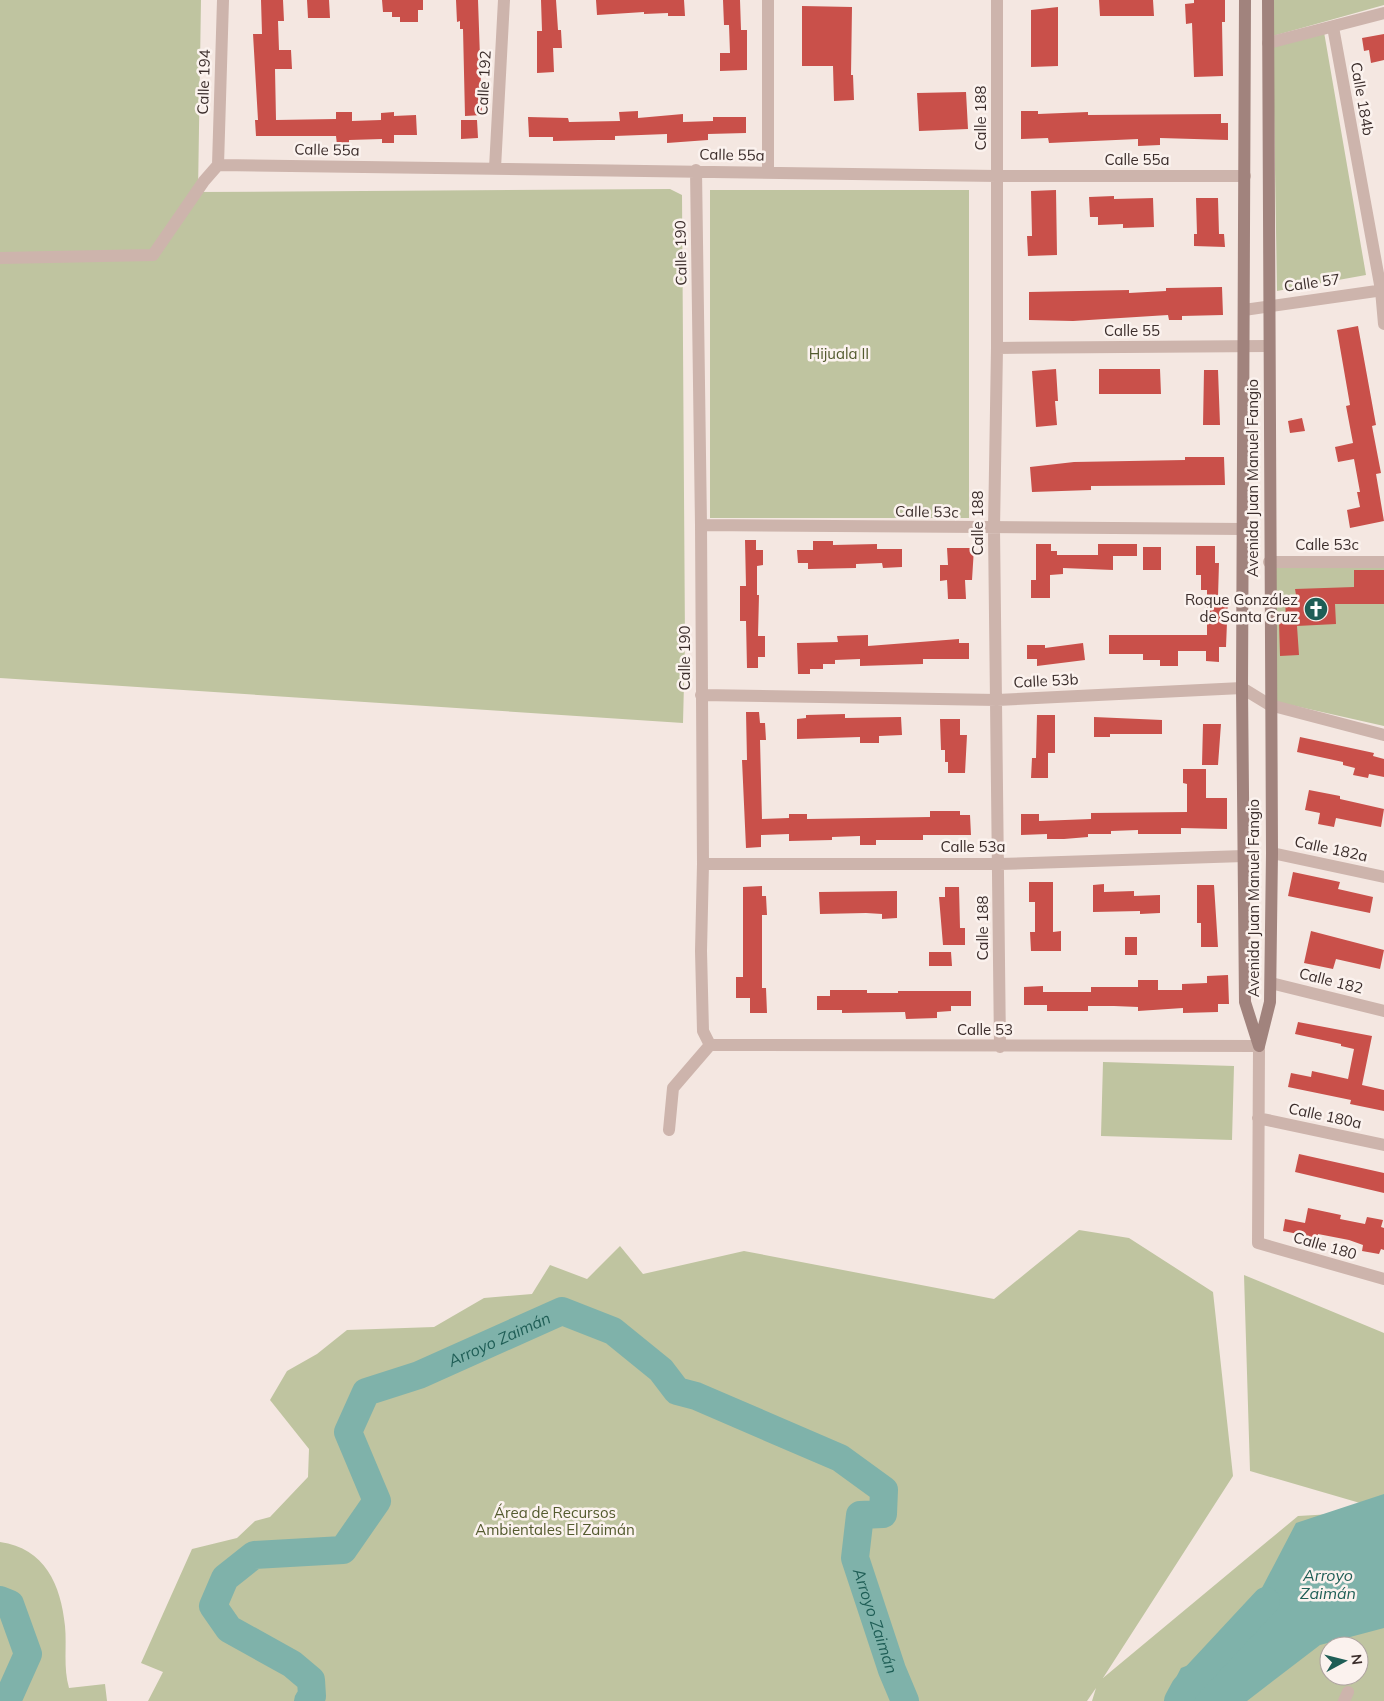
<svg xmlns="http://www.w3.org/2000/svg" width="1384" height="1701" font-family="Mulish,sans-serif">
	<style>
		.green { fill: #bfc4a0; fill-rule: evenodd }
		.water { fill: #7fb2aa }
		.lines { fill: none; stroke-linecap: round; stroke-linejoin: round }
		.river { stroke: #7fb2aa; stroke-width: 28 }
		.building { fill: #c9504a }
		.street { stroke: #cdb4ac; stroke-width: 12 }
		.secondary { stroke: #a1837d; stroke-width: 12 }
		.labels { text-anchor: middle; stroke-width: 5; stroke-linejoin: round; paint-order: stroke }
		.street-label { font-size: 15px; fill: #3b2d2b; stroke: #fbf2ee }
		.park-label { font-size: 15px; fill: #535a2e; stroke: #fbf2ee }
		.poi-label { font-size: 15px; fill: #3b2d2b; stroke: #fbf2ee; text-anchor: end }
		.water-label { font-size: 16px; font-style: italic; fill: #1f5e56; stroke: #fbf2ee }
	</style>
	<rect width="100%" height="100%" fill="#f4e7e1"/>
	<path class="green" d="M0 0H201L198 192 670 189 682 195 685 643 683 723 0 678Z
		M1273 0H1384V5L1273 36Z
		M1324 32 1366 275 1277 291 1273 47Z
		M710 190H969V518H710Z
		M1272 565 1384 566V726L1273 701Z
		M1103 1062 1234 1066 1232 1140 1101 1136Z
		M1079 1230 1129 1238 1213 1292 1233 1476 1103 1678 1298 1516 1384 1511V1701H1092L1096 1688 1087 1701H148L163 1672 141 1663 192 1549 237 1538 255 1521 270 1517 308 1477 309 1449 270 1400 287 1371 317 1354 347 1330 434 1327 484 1298 532 1294 550 1265 587 1279 620 1246 643 1274 744 1251 994 1299ZM1329 1646H1359V1676H1329Z
		M1244 1275 1384 1333V1510L1250 1471Z
		M0 1542C45 1548 61 1585 65 1626 67 1647 63 1667 69 1688L105 1684 107 1701H0Z"/>
	<path class="water" d="M1384 1494V1628L1320 1645 1247 1701H1164L1181 1668 1230 1649 1296 1523Z"/>
	<g class="lines">
		<g class="river">
			<path d="M0 1600 10 1604 28 1654 7 1701"/>
			<path id="s1" d="M308 1701 312 1696 311 1680 292 1664 229 1629 213 1606 225 1578 254 1555 343 1550 377 1501 348 1432 366 1392 419 1375 562 1311 613 1331 661 1370 677 1391 696 1396 840 1458 884 1490 883 1514 860 1515 855 1558 892 1670 905 1701"/>
			<path d="M1178 1701 1185 1688 1266 1601"/>
		</g>
	</g>
	<path class="building" d="M261 0H283L284 21H278L279 50H291L292 69H275L276 120 336 119V112H352V121L381 120V113L394 112V116L416 115 417 135H394V143H382V139L349 140V144L337 145 336 136H256L255 120H258L253 34H262Z
		M307 0H329L330 18H308Z
		M382 0H423V10H418V22H400V17H392V12H383Z
		M456 0H478L482 115 465 116 463 29H460V21L457 22Z
		M541 0H556L558 30H561L562 48H553L554 72 537 73V31H542Z
		M596 0H684L685 16H668V13L644 14V12L597 15Z
		M723 0H740L741 30H747V70L720 71V53H730L729 25H724Z
		M1099 0H1153L1154 16H1100Z
		M1194 0H1225V22H1222L1223 76 1194 77 1192 23 1186 24 1185 4 1194 3Z
		M802 6 852 7 851 75H853L854 100 834 101 833 66H802Z
		M1058 7V66L1031 67V10Z
		M1384 34V60L1371 63 1369 50 1364 51 1362 38Z
		M966 92 968 129 919 131 917 93Z
		M638 111V118L683 114V122L713 121V117H746V133L708 134V140L667 143V134L615 136V140H598L553 141V137H529L528 117 568 118 569 122 620 121 619 112Z
		M1021 111H1038V114L1088 112V115L1221 114V123H1228V140L1160 138V145L1138 146V139L1049 143 1048 138 1021 139Z
		M461 120H477L478 138 461 139Z
		M1056 190 1057 255 1028 256 1027 236H1032L1031 191Z
		M1114 196V199L1153 198 1154 227 1123 228V224L1098 225V217H1090L1089 197Z
		M1196 198H1218L1219 234H1224L1225 247 1194 246V234H1197Z
		M1222 287 1223 315 1182 316V320H1169L1168 315 1073 321 1029 320V292L1129 290V293L1166 291V288Z
		M1358 326 1376 425 1372 426 1381 473 1376 474 1384 521 1350 528 1347 510 1360 507 1357 492H1360L1354 459 1338 462 1335 447 1353 443 1346 406 1350 405 1337 330Z
		M1056 369 1058 401H1055L1057 425 1036 427 1032 371Z
		M1099 369H1160L1161 394H1099Z
		M1204 370H1218L1220 425H1203Z
		M1302 418 1305 431 1290 433 1288 421Z
		M1185 457H1224L1225 485 1091 486V490L1032 492 1030 467 1074 462 1185 460Z
		M745 540H756V550H763V565L757 566V595H759L758 636H765V657H758V668H747L746 621H740V586H746Z
		M813 541H833V545L877 544V549H902V567L883 568 882 563 856 564V568L808 569V563H798L797 550H813Z
		M1036 544H1051V551H1057V555H1098V544H1137V556H1113V570L1063 568V574L1050 575V598H1031V580H1036Z
		M1196 546H1215V563H1219L1218 597H1228L1226 647H1219V662L1206 661V651H1178V666H1160V660H1143V654H1109V635H1207V590H1201V575H1196Z
		M1143 547H1161V570H1143Z
		M947 548H974L972 580H965L966 599H948L947 580 940 581V565H948Z
		M1354 570H1384V604H1335L1336 624 1297 626 1299 655 1280 656 1279 622H1286L1285 595H1296L1295 589 1354 587Z
		M868 635V646L959 639V643H969V659H923V664L860 666V659L835 660V664H823V669H810V674H798L797 643 838 642 837 636Z
		M1083 643 1085 660 1037 666V659H1027V645H1045V648Z
		M746 712H759L760 723H765L766 740H760L762 819 789 818V814H807V819L930 817V811H960V815H970L971 835H923V840H876V845H860V836L832 837V840L789 841V834L761 835V847L746 848 742 760H747Z
		M845 714V718L901 717 902 735 879 736V743H860V737L797 739V719L806 718V715Z
		M1037 715H1055V753H1048V778H1031L1032 758H1036Z
		M1094 717 1162 720V734H1110V737H1094Z
		M940 719H960V735H967L965 773H948V762H945V750H941Z
		M1203 724H1221L1218 765H1202Z
		M1300 737 1374 753 1373 756 1384 759V777L1369 774 1368 778 1353 775 1355 768 1343 765V762L1297 752Z
		M1183 769H1206V798H1227V829L1181 828V834H1138V830L1111 831V834H1088V837L1064 839H1047V834L1021 835V814H1039V821L1091 819V813L1187 812V784L1183 783Z
		M1309 790 1340 796V799L1384 809 1381 827 1336 818 1334 827 1318 824 1320 813 1305 810Z
		M1293 872 1340 882 1338 889 1373 897 1370 913 1288 896Z
		M1029 882H1053V932L1061 931V951H1031L1030 932H1035V902H1029Z
		M1104 884V892L1134 891V896L1160 895V913L1140 914V911L1093 912V885Z
		M1197 885H1214L1218 947H1201V923H1197Z
		M762 886V896H766L767 915H762V988H766L767 1013H750V998H736V977H743V887Z
		M945 887H959L960 928H965V945H943L939 897H945Z
		M897 891V918L882 919V914L866 913 820 914 819 892Z
		M1311 931 1384 950 1380 969 1336 959 1333 969 1304 963Z
		M1125 937H1137V955H1125Z
		M929 952H951L952 966H929Z
		M1228 975 1229 1004H1218V1012L1183 1013V1008L1138 1011V1007L1114 1006H1088V1011H1047V1005H1024V987L1043 986V992H1091V987H1138V980H1158V990H1182V984L1207 983V976Z
		M830 990H867V993H898V991H971V1006H951V1011L937 1012V1018L906 1019 905 1012 842 1013V1010H817V996H830Z
		M1298 1022 1372 1036 1362 1085 1384 1090V1111L1350 1104 1351 1100 1288 1087 1291 1073 1311 1077 1312 1071 1348 1079 1354 1049 1341 1046V1044L1295 1034Z
		M1299 1154 1384 1173V1193L1295 1172Z
		M1308 1208 1341 1215 1340 1219 1365 1224 1367 1217 1383 1220 1381 1227 1384 1228V1250L1381 1249 1379 1254 1362 1251 1363 1245 1349 1240 1318 1234 1316 1242 1302 1239 1303 1235 1283 1231 1285 1219 1305 1223Z"/>
	<g class="lines">
		<path class="street" d="M997 0V348L994 529 1000 1047
			M1333 27 1381 290 1384 324
			M1268 43 1384 13
			M218 165 997 176H1245
			M218 165 223 0
			M495 168 504 0
			M696 170 701 525 703 864 701 951 703 1031 710 1045
			M768 171V0
			M0 258 153 255 204 181 218 165
			M1244 310 1384 290
			M997 348 1268 346
			M701 525 1243 529
			M1269 562H1384
			M701 695 997 700 1242 688 1270 705 1384 735
			M1272 853 1384 877
			M703 864H999L1244 856
			M1271 983 1384 1011
			M710 1045 1259 1046 1258 1243 1384 1279
			M1258 1118 1384 1145
			M669 1130 673 1088 710 1045
			M1344 1701 1348 1692"/>
		<path class="secondary" d="M1245 0 1242 688 1245 1002 1259 1046
			M1259 1046 1270 1002 1272 853 1268 0"/>
	</g>
	<defs>
		<g id="church-disc" transform="scale(1.25)"><circle r="9.5" fill="#1f5e56" stroke="#fbf2ee"/><path d="M-1.2-6h2.4v3.5h3.3v2.4h-3.3V6h-2.4V-.1h-3.3v-2.4h3.3Z" fill="#fff"/></g>
	</defs>
	<g fill-rule="evenodd">
		<use href="#church-disc" x="1316" y="609"/>
	</g>
	<g class="labels">
		<g class="street-label">
			<text transform="translate(204 82) rotate(-88)" y="5">Calle 194</text>
			<text transform="translate(484 83) rotate(-87)" y="5">Calle 192</text>
			<text transform="translate(1362 99) rotate(80)" y="5">Calle 184b</text>
			<text transform="translate(981 118) rotate(-90)" y="5">Calle 188</text>
			<text transform="translate(327 150) rotate(1)" y="5">Calle 55a</text>
			<text transform="translate(732 155) rotate(1)" y="5">Calle 55a</text>
			<text x="1137" y="165">Calle 55a</text>
			<text transform="translate(681 253) rotate(-91)" y="5">Calle 190</text>
			<text transform="translate(1312 283) rotate(-8)" y="5">Calle 57</text>
			<text x="1132" y="336">Calle 55</text>
			<text transform="translate(1253 478) rotate(-90)" y="5">Avenida Juan Manuel Fangio</text>
			<text transform="translate(927 512) rotate(1)" y="5">Calle 53c</text>
			<text transform="translate(978 523) rotate(-90)" y="5">Calle 188</text>
			<text x="1327" y="550">Calle 53c</text>
			<text transform="translate(685 658) rotate(-90)" y="5">Calle 190</text>
			<text transform="translate(1046 681) rotate(-3)" y="5">Calle 53b</text>
			<text x="973" y="852">Calle 53a</text>
			<text transform="translate(1331 849) rotate(12)" y="5">Calle 182a</text>
			<text transform="translate(1254 898) rotate(-90)" y="5">Avenida Juan Manuel Fangio</text>
			<text transform="translate(983 928) rotate(-90)" y="5">Calle 188</text>
			<text transform="translate(1331 981) rotate(14)" y="5">Calle 182</text>
			<text x="985" y="1035">Calle 53</text>
			<text transform="translate(1325 1116) rotate(12)" y="5">Calle 180a</text>
			<text transform="translate(1325 1246) rotate(16)" y="5">Calle 180</text>
		</g>
		<g class="park-label">
			<text x="839" y="359">Hijuala II</text>
			<text x="555" y="1518">Área de Recursos<tspan x="555" dy="17">Ambientales El Zaimán</tspan></text>
		</g>
		<g class="poi-label">
			<text x="1298" y="605">Roque González<tspan x="1298" dy="17">de Santa Cruz</tspan></text>
		</g>
		<g class="water-label">
			<text dy="6" stroke="none"><textPath href="#s1" startOffset="626">Arroyo Zaimán</textPath></text>
			<text x="1328" y="1581">Arroyo<tspan x="1328" dy="18">Zaimán</tspan></text>
			<text dy="6" stroke="none"><textPath href="#s1" startOffset="1225">Arroyo Zaimán</textPath></text>
		</g>
	</g>
	<g transform="translate(1344 1661) rotate(83)"><circle r="24" fill="#fbf2ee" stroke="#aea3a0"/>
	<path d="M0-4L9 19L0 12L-9 19Z" fill="#1f5e56"/>
	<text y="-8" font-size="14" font-weight="bold" text-anchor="middle" fill="#3b2d2b">N</text>
	</g>
</svg>
